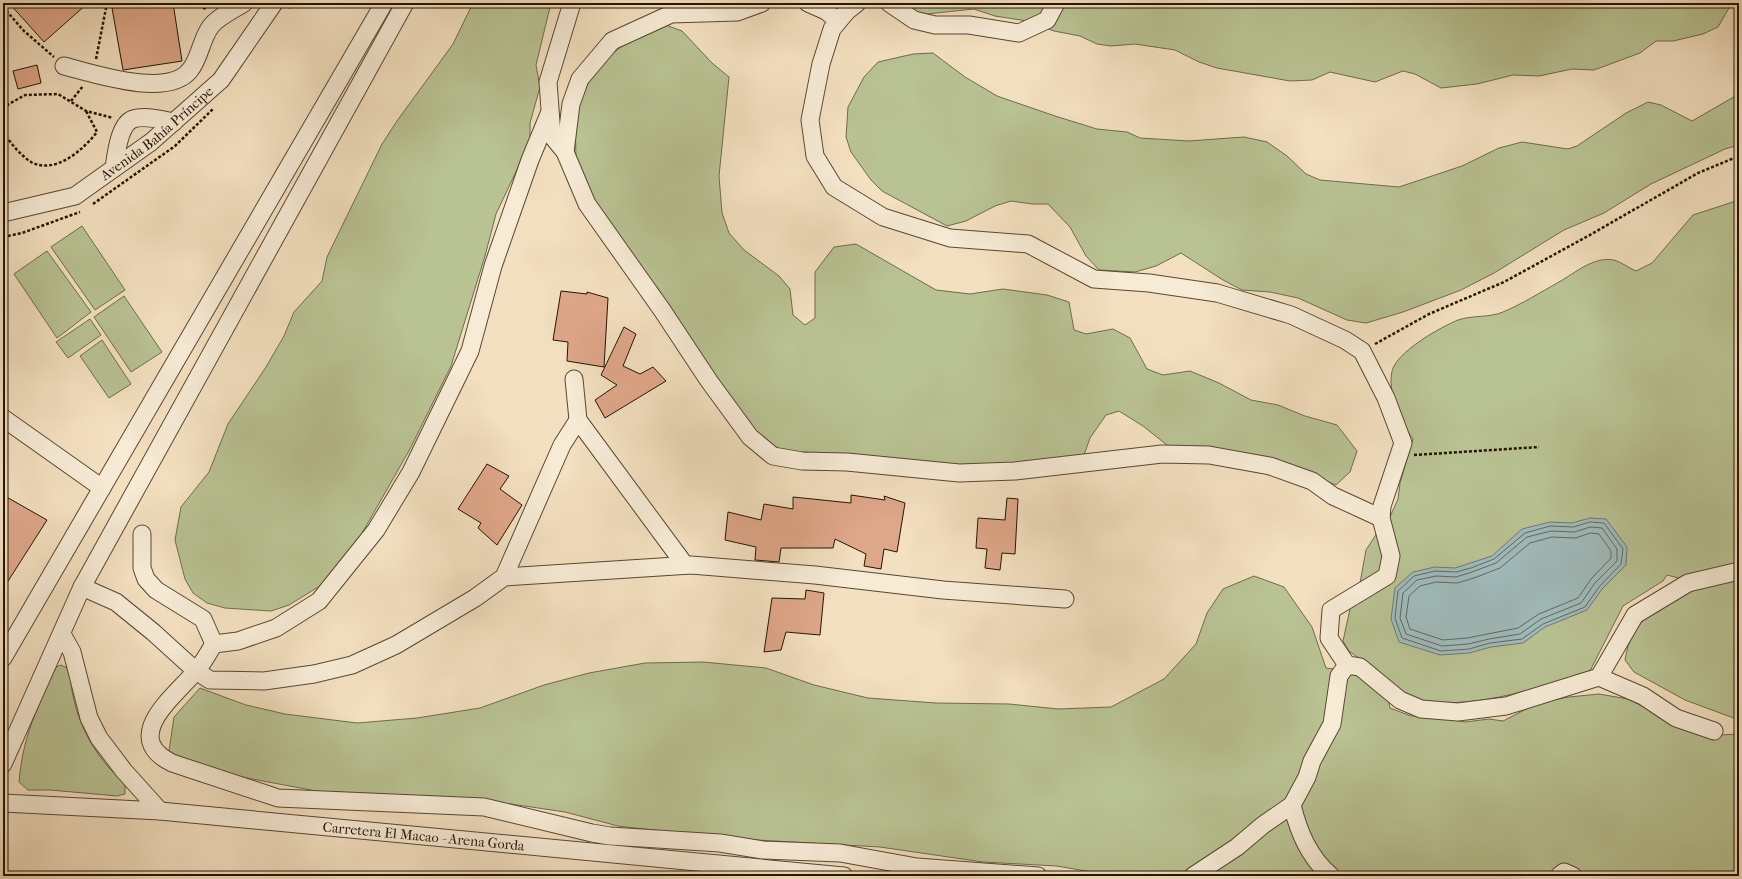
<svg xmlns="http://www.w3.org/2000/svg" width="1742" height="879" font-family="'IM FELL French Canon',serif">
	<style>
		.green { fill: #b9c293; stroke: #6f6b4a }
		.water { fill: #a0bbbc; stroke: #6f7872 }
		.lines { fill: none; stroke-linecap: round; stroke-linejoin: round }
		.shore { stroke: #62685f; stroke-width: 1 }
		.building { fill: #dfa78a; stroke: #251402 }
		.minor-casing { stroke: #584732; stroke-width: 19 }
		.path { stroke: #251402; stroke-width: 2.5; stroke-dasharray: 3 2; stroke-linecap: butt }
		.minor { stroke: #f7ebd6; stroke-width: 17 }
		.labels { text-anchor: middle; stroke-width: 4; stroke-linejoin: round; paint-order: stroke }
		.street-label { font-size: 14px; fill: #251402; stroke: #f7ebd6 }
	</style>
	<rect width="100%" height="100%" fill="#f3e0c0"/>
	<filter id="stains"><feTurbulence type="fractalNoise" baseFrequency=".005" numOctaves="4"/><feColorMatrix values="0 0 0 0 .2 0 0 0 0 .09 0 0 0 0 .02 0 0 0 .5 -.17"/></filter>
	<radialGradient id="worn" r=".72"><stop offset=".6" stop-color="#630" stop-opacity="0"/><stop offset="1" stop-color="#630" stop-opacity=".3"/></radialGradient>
	<path class="green" d="M473 3H551L536 65 540 87 530 123V142L496 214 485 256 451 366 410 449 357 542 323 584 289 605 271 611 225 608 207 603 193 593 185 579 175 540 181 507 209 472 228 424 266 367 284 336 294 312 322 281 327 257 382 144 397 121 453 44Z
		M899 3H1732L1718 27 1703 34 1673 41H1656L1640 53 1594 70 1572 69 1539 76 1513 75 1477 84 1441 88 1415 74 1403 71 1375 82 1330 72 1312 80 1290 81 1217 68 1199 62 1175 50 1135 44 1111 46 1097 44 1080 36 1054 31 1027 21 995 16 974 9 927 14 907 10Z
		M663 24 682 31 712 63 729 77 719 176 722 213 729 233 744 250 779 276 790 289 793 315 805 325 815 318V272L834 247 856 244 936 290 970 294 1003 289 1047 295 1069 302 1074 330 1086 334 1113 329 1130 338 1147 369 1163 375 1190 371 1219 383 1251 400 1278 405 1305 416 1337 425 1357 451 1350 472 1336 485 1311 475 1172 449 1143 426 1119 411 1106 415 1090 438 1083 458 1034 468H932L886 457 825 456 787 453 762 439 692 345 657 287 622 252 601 218 576 158 575 116 580 97 595 72 609 56 640 33Z
		M933 53 965 77 997 96 1055 116 1097 129 1127 132 1140 138 1189 141 1244 137 1267 142 1287 156 1306 174 1320 180 1399 187 1462 166 1499 148 1522 142 1568 149 1577 146 1626 113 1648 102 1661 105 1692 121 1739 94V145L1725 149 1651 184 1604 213 1564 230 1494 273 1461 290 1403 312 1366 323 1347 320 1298 298 1270 292 1242 290 1223 280 1181 253 1156 266 1135 272 1099 270 1086 256 1070 227 1048 204H1032L1011 201 995 206 966 221 947 226 882 191 871 180 851 152 846 137 848 107 864 77 878 62 913 54Z
		M1739 200V720L1685 700 1634 672 1625 660C1631 616 1666 601 1704 585L1667 575 1663 581 1623 606 1590 671C1538 688 1466 713 1413 698 1403 695 1391 683 1383 676L1390 708 1411 716H1425L1465 722 1489 719 1503 721 1538 703 1569 697 1599 694 1628 699 1656 713 1720 735 1739 734V876H1114L1057 866 983 862 880 847 722 838 618 826 565 812 511 804 398 800 332 794 178 765 169 751 174 717 200 688 246 705 285 714 357 723 417 718 480 708 544 685 589 673 645 663 703 662 766 668 814 685 868 698 936 703 1009 704 1058 709 1111 707 1164 679 1196 644 1207 613 1223 589 1254 576 1284 587 1312 627 1326 668 1382 675 1349 651 1343 641 1350 609 1360 583 1366 550 1377 533 1389 519 1398 499 1400 483 1413 439C1401 423 1384 385 1394 366 1404 348 1439 328 1458 320 1472 315 1489 318 1503 312 1522 304 1541 292 1559 282 1575 273 1594 256 1614 260 1621 262 1629 268 1636 271L1652 263 1693 215Z
		M82 226 125 290 95 310 51 247Z
		M47 251 91 312 57 338 14 274Z
		M124 296 162 352 131 372 94 317Z
		M90 319 101 335 68 358 56 342Z
		M102 340 131 384 109 398 80 356Z
		M61 665 69 669C71 679 71 690 74 700 81 731 100 763 125 783V794L117 796 50 790H28L19 782C23 735 37 709 56 667Z"/>
	<path class="water" d="M1590 518 1606 519 1627 547 1626 565 1602 589 1587 610 1545 627 1523 643 1491 647 1469 653 1440 655 1399 642 1391 619 1395 588 1413 572 1435 567 1455 568 1492 556 1522 529 1550 522 1572 523Z"/>
	<g class="lines">
		<path class="shore" d="M1590 522 1604 523 1623 549 1621 564 1599 587 1585 607 1543 624 1522 639 1490 643 1469 649 1441 651 1402 638 1395 618 1398 591 1414 576 1435 571 1456 572 1471 568 1494 559 1525 533 1550 526 1573 527Z
			M1591 527 1602 528 1617 549V561L1595 583 1581 603 1541 619 1520 634 1489 639 1468 644 1442 646 1406 634 1400 618 1403 593 1417 580 1436 576 1456 577 1472 572 1496 563 1527 537 1551 531 1574 532Z
			M1591 533 1599 534 1611 551V558L1591 579 1578 598 1539 614 1518 628 1467 638 1443 640 1410 629 1406 617 1409 596 1420 586 1436 582 1457 583 1474 578 1500 568 1530 543 1552 537 1575 538Z"/>
	</g>
	<path class="building" d="M9 3H88L44 42Z
		M137 3H173L182 61 123 70 112 8Z
		M37 65 41 83 18 89 13 71Z
		M561 291 587 294V292L608 298 604 367 567 361 568 342 553 340Z
		M624 327 636 334 623 366 640 374 653 367 666 381 605 418 595 400 617 385 601 375Z
		M487 464 509 476 500 489 522 505 497 545 478 528 481 523 458 509Z
		M3 495 47 520 3 589Z
		M851 495 885 500 884 496 905 503 897 552 884 549 881 569 864 566 866 554 835 539 833 548H781L779 562 755 560 756 547 725 540 728 512 761 520 764 504 793 509V497L851 503Z
		M1007 498 1018 499 1015 554 1002 553 1000 570 985 568 987 549 976 548 978 518 1005 520Z
		M806 590 824 593 820 635 786 632 781 650 764 652 772 598 805 599Z"/>
	<g class="lines">
		<g class="minor-casing">
			<g id="minor">
				<path d="M572 3 548 82 552 136 565 152 587 204 662 310 709 381 750 437 773 456 802 461 847 462 959 473 1015 471 1162 454 1209 455 1270 466 1312 481 1333 496 1381 518"/>
				<path d="M808 3 826 11 838 21"/>
				<path d="M857 3 847 11 832 29 821 64 810 120 815 156 834 187 883 217 950 238 1028 244 1094 279 1149 283 1217 293 1291 315 1345 340 1362 351 1386 398 1403 443 1382 506 1381 518 1391 556 1387 576 1331 610 1329 638 1347 665"/>
				<path d="M889 3 914 20 935 25H969L1019 33 1047 20 1056 3"/>
				<path d="M64 66C92 73 168 99 190 70 200 58 201 39 211 26 219 16 233 10 244 3"/>
				<path d="M565 152 571 104 580 79 612 41 671 14 737 12 762 3"/>
				<path d="M114 168C116 155 119 124 133 119 145 115 162 120 174 122"/>
				<path id="s1" d="M3 213 75 196 151 142 221 80 274 3"/>
				<path d="M574 379 578 420 685 565"/>
				<path d="M3 418 102 488"/>
				<path d="M142 534V568L146 579 156 590 203 619 214 644 238 641 276 628 319 601 376 530 411 472 470 351 493 266 530 160 549 114"/>
				<path d="M504 577 562 445 578 420"/>
				<path d="M82 587 116 602 153 632 196 671 210 680 264 681 314 674 352 665 396 645 475 598 504 577 691 565 815 575 943 590 1065 599"/>
				<path d="M62 634 72 652 89 718 99 738 124 771 160 811"/>
				<path d="M214 644C208 653 203 664 195 672 174 697 120 737 172 763L278 798 484 807 592 833 610 836 720 843 763 850 840 853 917 867 1038 876"/>
				<path d="M3 658 384 3"/>
				<path d="M1599 677 1635 615 1688 583 1739 571"/>
				<path d="M3 764 82 587 405 3"/>
				<path id="s2" d="M3 803 160 811 844 876"/>
				<path d="M1292 805C1299 833 1309 857 1331 876"/>
				<path d="M1193 876 1237 847 1263 825 1292 805 1307 777 1312 761 1332 724 1339 676 1347 665 1360 667 1400 700 1421 709 1458 712 1506 706 1599 677 1643 696 1676 718 1714 731"/>
				<path d="M1559 876 1564 872 1573 876"/>
			</g>
		</g>
		<path class="path" d="M194 3 206 9
			M3 7 24 31 54 57
			M289 8 293 3
			M96 59 107 3
			M71 101 83 86
			M3 109 9 104 25 95 58 94 86 111 113 118
			M3 132C10 142 20 155 31 162 55 175 83 150 97 132L86 111
			M93 204 175 146 214 108
			M3 237 22 233 80 212
			M1375 344 1429 314 1504 282 1588 236 1698 173 1739 156
			M1414 455 1539 447"/>
		<use href="#minor" class="minor"/>
	</g>
	<g class="labels">
		<g class="street-label">
			<text dy="5" stroke="none"><textPath href="#s1" startOffset="177">Avenida Bahía Príncipe</textPath></text>
			<text dy="5" stroke="none"><textPath href="#s2" startOffset="422">Carretera El Macao - Arena Gorda</textPath></text>
		</g>
	</g>
	<rect width="1742" height="879" fill="none" stroke="#f3e0c0" stroke-width="16"/>
	<rect x="4" y="4" width="1734" height="871" fill="none" stroke="#251402" stroke-width="2"/>
	<rect x="8" y="8" width="1726" height="863" fill="none" stroke="#251402"/>
	<rect width="100%" height="100%" filter="url(#stains)"/>
	<rect width="100%" height="100%" fill="url(#worn)"/>
</svg>
